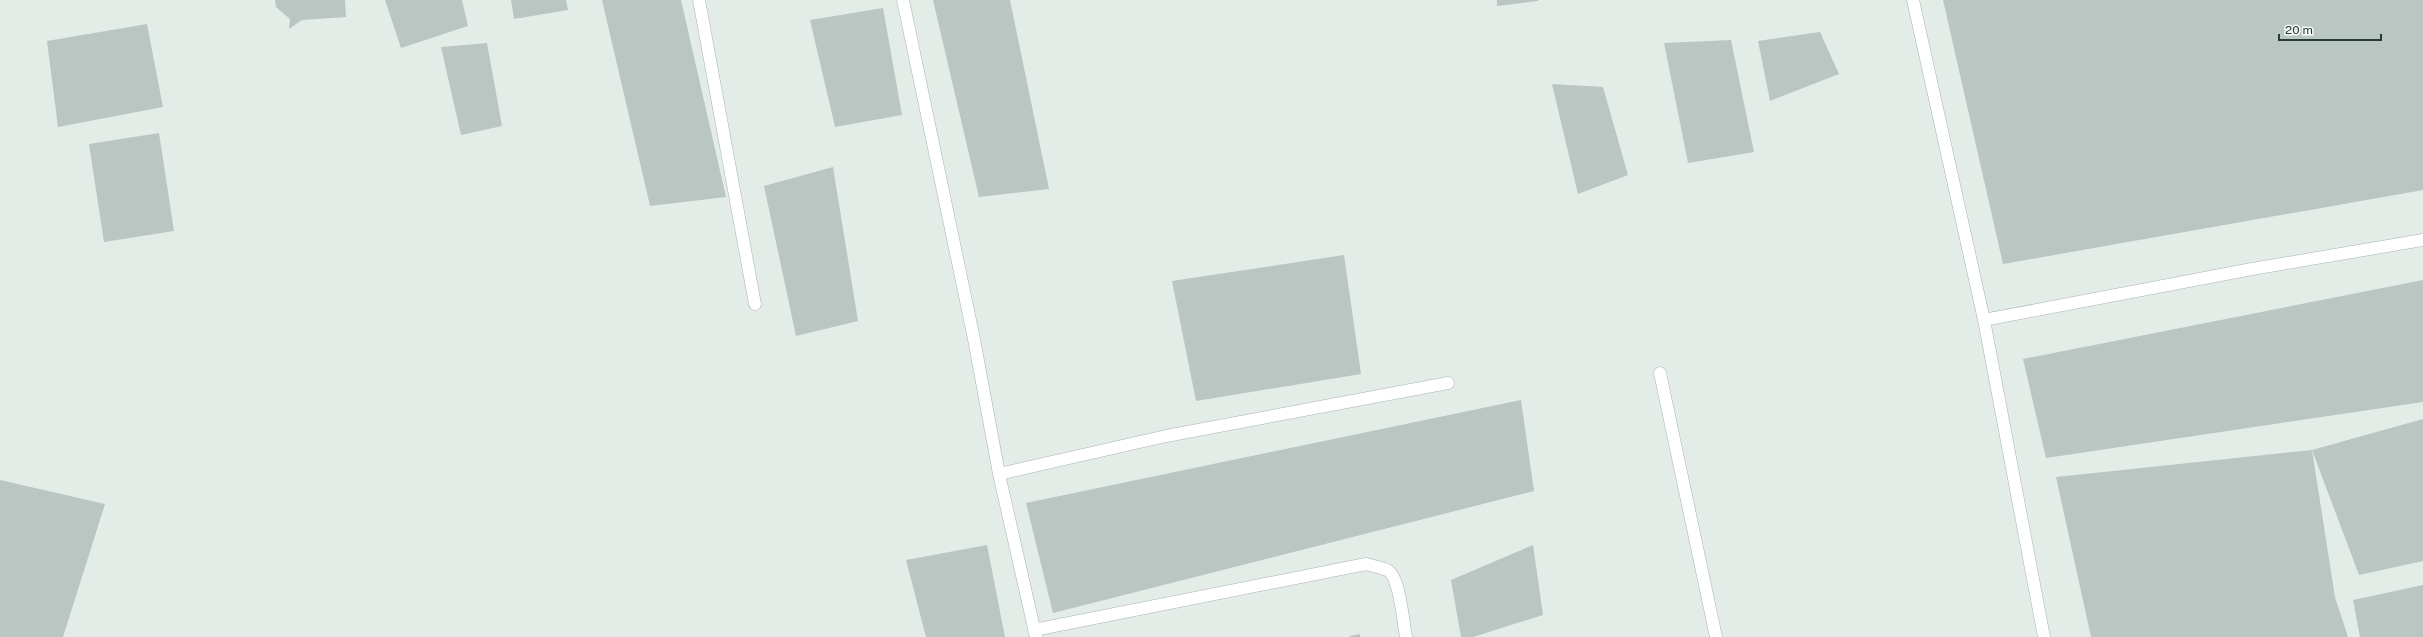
<svg xmlns="http://www.w3.org/2000/svg" width="2423" height="637" font-family="'Public Sans',sans-serif">
	<style>
		.building { fill: #b9c6c1 }
		.lines { fill: none; stroke-linecap: round; stroke-linejoin: round }
		.minor-casing { stroke: #a7b3af; stroke-width: 13 }
		.minor { stroke: #fff; stroke-width: 12 }
	</style>
	<rect width="100%" height="100%" fill="#e4ece8"/>
	<path class="building" d="M275 0H345L346 17 302 20 289 29 290 19 276 7Z
		M385 0H462L468 26 401 48Z
		M511 0H566L568 10 514 19Z
		M602 0H681L726 197 650 206Z
		M933 0H1010L1049 189 979 197Z
		M1497 0H1538V1L1497 6Z
		M1943 0H2423V190L2003 264Z
		M883 8 902 115 835 127 810 20Z
		M147 24 163 107 58 127 47 41Z
		M1820 32 1839 74 1770 101 1758 41Z
		M1731 40 1754 152 1688 163 1664 43Z
		M487 43 502 126 461 135 441 47Z
		M1552 84 1603 87 1628 175 1578 194Z
		M159 133 174 231 104 242 89 144Z
		M833 167 858 321 796 336 764 186Z
		M1344 255 1361 374 1196 401 1172 281Z
		M2423 280V402L2046 458 2023 359Z
		M1521 400 1534 491 1053 613 1026 503Z
		M2423 419V561L2359 575 2312 450 2335 597 2348 637H2091L2056 477 2312 450Z
		M0 480 105 504 63 637H0Z
		M987 545 1005 637H926L906 560Z
		M1533 545 1543 615 1473 637H1461L1451 580Z
		M2423 585V637H2360L2353 600Z
		M1360 634V637H1350V636Z"/>
	<g class="lines">
		<g class="minor-casing">
			<path id="minor" d="M699 0 755 304
				M903 0 974 339 999 474
				M1913 0 1984 320 2044 637
				M1984 320 2252 269 2423 240
				M1660 373 1716 637
				M1034 630 1366 564C1372 566 1381 567 1387 570 1400 576 1403 622 1406 637
				M1036 637 999 474 1166 436 1448 383"/>
		</g>
		<use href="#minor" class="minor"/>
	</g>
	<path d="M2279 34v6h102v-6" fill="none" stroke="#253b36" stroke-width="2"/>
	<text x="2285" y="34" font-size="12" fill="#253b36" stroke="#f4f8f6" stroke-width="3" paint-order="stroke">20 m</text>
</svg>
